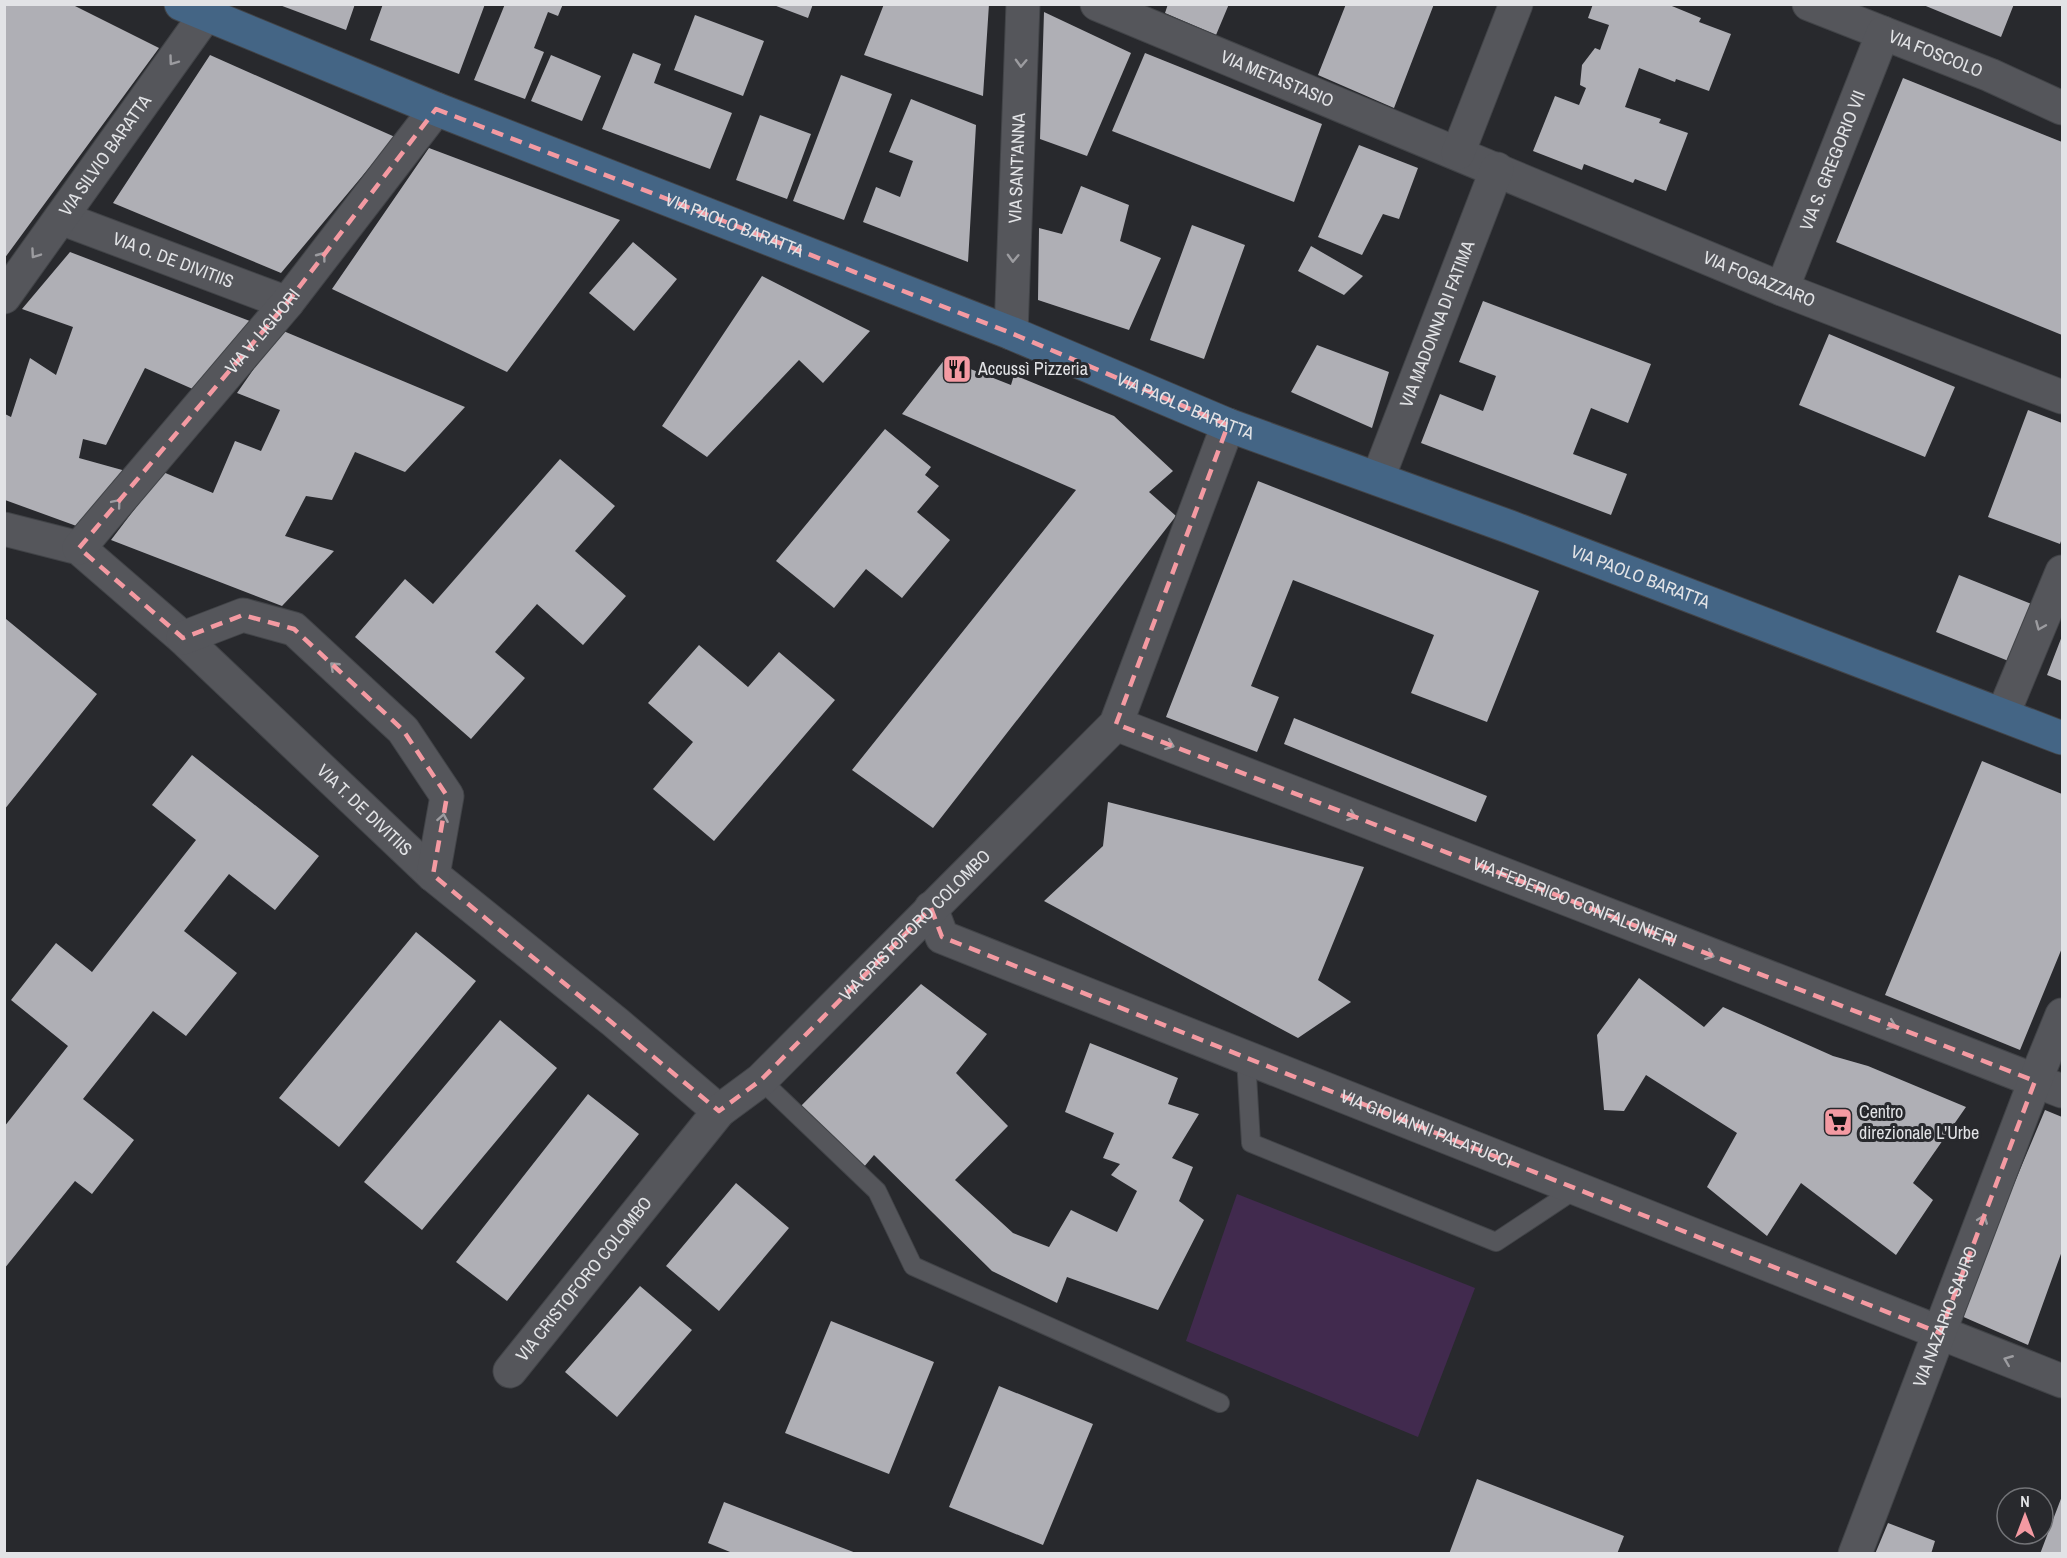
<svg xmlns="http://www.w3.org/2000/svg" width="2067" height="1558" font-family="'Archivo Narrow',sans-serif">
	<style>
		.green { fill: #412a4e }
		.building { fill: #afafb5 }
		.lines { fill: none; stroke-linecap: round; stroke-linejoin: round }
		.lane-casing { stroke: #424448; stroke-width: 20 }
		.street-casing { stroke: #424448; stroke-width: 35 }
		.secondary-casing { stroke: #424448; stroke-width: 35 }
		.lane { stroke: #55565b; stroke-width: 18 }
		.street { stroke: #55565b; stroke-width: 33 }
		.secondary { stroke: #446585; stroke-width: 33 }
		.oneway { stroke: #9c9ca0 }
		.marked { fill: none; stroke: #f49aa2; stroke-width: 4.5; stroke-dasharray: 12 8; stroke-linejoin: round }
		.labels { text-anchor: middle; stroke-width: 6; stroke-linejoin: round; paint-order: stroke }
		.street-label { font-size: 18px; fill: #e2e3e6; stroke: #28292d }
		.poi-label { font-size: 18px; fill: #e2e3e6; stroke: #28292d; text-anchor: start }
	</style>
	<rect width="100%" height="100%" fill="#28292d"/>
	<path class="green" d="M1237 1194 1475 1288 1418 1437 1186 1341Z"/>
	<path class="building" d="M4 4H71L159 48 4 259Z
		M277 4H355L346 30Z
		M383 4H485L459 74 370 40Z
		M505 4H563L558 16 548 12 534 48 544 52 525 99 474 80Z
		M771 4H813L808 18Z
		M884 4H989L983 96 864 55Z
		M1168 4H1229L1216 35 1165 13Z
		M1346 4H1434L1394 108 1318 75Z
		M1593 4H1667L1701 18 1699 22 1731 34 1709 91 1676 79 1675 82 1639 68 1625 107 1661 119 1659 123 1688 133 1666 191 1635 179 1633 183 1584 164 1582 170 1533 151 1555 96 1579 105 1586 88 1580 85 1582 65 1595 48 1600 50 1609 25 1588 18Z
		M1921 4H2014L2001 37Z
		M1044 12 1131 53 1087 156 1040 139Z
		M695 15 764 41 743 96 674 70Z
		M633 53 661 64 654 83 732 113 710 169 602 129Z
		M1145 53 1322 124 1294 202 1112 131Z
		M210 55 395 137 281 273 113 203Z
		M551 55 601 76 582 121 531 101Z
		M841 75 892 94 844 220 793 201Z
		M1903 78 2062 142V335L1836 242Z
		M911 99 976 125 968 262 863 222 876 187 900 197 913 161 889 152Z
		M760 115 811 134 787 199 736 180Z
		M1359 145 1418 168 1399 219 1383 214 1362 255 1318 237Z
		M429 148 620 220 507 372 332 289Z
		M1081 186 1129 205 1120 241 1161 258 1129 330 1038 300 1039 228 1062 234Z
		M1192 225 1245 245 1204 359 1150 340Z
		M633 242 677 279 634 331 589 293Z
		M1311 246 1363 276 1344 295 1298 271Z
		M70 252 255 323 195 390 145 368 106 445 83 439 79 458 133 473 82 528 5 500V414L11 417 30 358 56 375 73 327 22 309Z
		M762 276 870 331 823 383 799 360 707 457 662 426Z
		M1483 301 1651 364 1628 423 1591 408 1573 454 1627 474 1611 515 1421 443 1440 394 1483 411 1496 376 1459 362Z
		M281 330 465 407 405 472 355 452 332 500 306 496 285 536 334 551 282 606 111 540 163 472 213 493 235 441 261 451 280 410 237 393Z
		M1829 334 1955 387 1925 457 1799 405Z
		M1317 345 1389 372 1372 428 1291 392Z
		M945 359 1011 385 1014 375 1114 416 1173 471 1149 492 1176 516 933 828 852 770 1076 490 902 414Z
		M2028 410 2062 423V538L2060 544 1988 517Z
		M885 429 931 467 925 475 939 486 917 512 950 540 902 598 866 569 834 608 776 561Z
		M560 459 615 506 575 551 626 596 583 645 537 604 495 652 525 678 471 739 355 637 405 579 433 604Z
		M1258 481 1539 591 1487 722 1411 693 1434 635 1293 580 1251 686 1279 697 1257 752 1166 717Z
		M1959 575 2034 605 2011 662 1936 632Z
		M6 619 97 694 4 810V621Z
		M2062 636V681L2047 675Z
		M699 645 748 687 779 652 835 700 714 841 653 789 693 742 648 703Z
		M1294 718 1487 796 1476 822 1284 744Z
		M192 755 319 856 275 910 229 874 184 931 237 973 186 1036 153 1011 83 1099 134 1140 92 1194 75 1181 4 1269V1127L68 1046 11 1000 56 943 92 972 196 840 152 805Z
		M1982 761 2062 794V948L2020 1050 1885 995Z
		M1108 802 1364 867 1318 980 1351 1002 1298 1038 1044 901 1103 846Z
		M416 932 476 981 339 1147 279 1098Z
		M1639 978 1704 1027 1723 1007 1833 1056 1868 1066 1966 1107 1913 1183 1933 1200 1896 1255 1801 1183 1767 1236 1707 1187 1737 1133 1646 1075 1624 1111 1604 1110 1597 1035Z
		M921 984 987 1034 956 1073 1008 1126 955 1180 1013 1233 1049 1247 1071 1210 1117 1232 1137 1191 1111 1175 1120 1164 1103 1158 1114 1133 1065 1112 1090 1043 1178 1078 1168 1104 1199 1114 1172 1158 1193 1167 1179 1201 1204 1220 1158 1310 1067 1277 1057 1303 992 1271 874 1155 863 1168 799 1108Z
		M500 1020 557 1068 422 1230 364 1182Z
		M588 1094 639 1134 507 1301 456 1262Z
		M2045 1110 2062 1117V1251L2028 1345 1959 1315Z
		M736 1183 789 1228 719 1311 666 1266Z
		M640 1286 692 1330 617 1417 565 1372Z
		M831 1321 934 1362 889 1474 785 1433Z
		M999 1386 1093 1424 1043 1545 949 1507Z
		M1477 1479 1624 1536 1617 1554H1449Z
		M2062 1496V1554H2040Z
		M724 1502 856 1553V1554H735L708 1543Z
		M1888 1523 1935 1541 1931 1554H1875Z"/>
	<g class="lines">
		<g class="lane-casing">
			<path id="lane" d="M1246 1058 1251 1143 1496 1242 1576 1189
				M761 1080 877 1191 913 1266 1220 1403"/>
		</g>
		<g class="street-casing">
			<g id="street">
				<path id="s1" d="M1097 4 1782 289 2062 397"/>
				<path id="s2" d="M1809 4 1990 75 2062 108"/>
				<path d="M1458 153 1516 4"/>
				<path id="s3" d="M61 218 287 303"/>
				<path id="s4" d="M1782 289 1883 33"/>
				<path id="s5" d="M4 297 207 13"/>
				<path id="s6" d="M1011 333 1023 4"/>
				<path id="s7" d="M1378 478 1497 169"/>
				<path id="s8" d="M4 529 79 548 183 638 433 875 615 1022 719 1111"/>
				<path id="s9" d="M79 548 287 303 436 109"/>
				<path d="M183 638 243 615 294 629 403 730 447 796 433 875"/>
				<path d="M2003 714 2062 572"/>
				<path id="s10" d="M1116 724 2062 1091"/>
				<path id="s11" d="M931 908 942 937 2062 1381"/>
				<path id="s12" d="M510 1371 719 1111 761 1080 1116 724 1228 425"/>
				<path id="s13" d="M1855 1554 2035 1081 2062 1015"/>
			</g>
		</g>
		<g class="secondary-casing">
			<g id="secondary">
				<path id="s14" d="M181 4 436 109 1011 333 1228 425 1510 527 2062 738"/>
			</g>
		</g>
		<use href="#lane" class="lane"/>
		<use href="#street" class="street"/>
		<use href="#secondary" class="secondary"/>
	</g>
	<defs><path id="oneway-chevron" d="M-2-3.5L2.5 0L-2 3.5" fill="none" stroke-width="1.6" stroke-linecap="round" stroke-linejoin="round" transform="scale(1.5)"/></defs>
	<g class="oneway">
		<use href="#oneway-chevron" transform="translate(173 61) rotate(126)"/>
		<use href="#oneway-chevron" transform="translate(1021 63) rotate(92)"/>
		<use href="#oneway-chevron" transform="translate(35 254) rotate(125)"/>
		<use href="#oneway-chevron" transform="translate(322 256) rotate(-53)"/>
		<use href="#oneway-chevron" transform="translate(1013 258) rotate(92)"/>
		<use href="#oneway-chevron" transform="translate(117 503) rotate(-50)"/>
		<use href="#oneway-chevron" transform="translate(2040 626) rotate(113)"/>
		<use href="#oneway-chevron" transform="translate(334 666) rotate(-137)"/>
		<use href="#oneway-chevron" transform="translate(1170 745) rotate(21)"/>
		<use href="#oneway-chevron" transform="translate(1352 816) rotate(21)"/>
		<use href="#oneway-chevron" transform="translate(443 818) rotate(-80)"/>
		<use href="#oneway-chevron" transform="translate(1710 955) rotate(21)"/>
		<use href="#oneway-chevron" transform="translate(1892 1025) rotate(21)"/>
		<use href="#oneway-chevron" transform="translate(1983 1219) rotate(-69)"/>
		<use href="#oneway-chevron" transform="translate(2008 1360) rotate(-158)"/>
	</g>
	<path class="marked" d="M436 109 1011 333 1228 425 1116 724 2035 1081 1940 1333 942 937 931 908 761 1080 719 1111 433 875 447 796 403 730 294 629 243 615 183 638 79 548 287 303Z"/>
	<defs>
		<g id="restaurant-square" transform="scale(1.5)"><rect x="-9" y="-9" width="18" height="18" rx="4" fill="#f49aa2" stroke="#28292d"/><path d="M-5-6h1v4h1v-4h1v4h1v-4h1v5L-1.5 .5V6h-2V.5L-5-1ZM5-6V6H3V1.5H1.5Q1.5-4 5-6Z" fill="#111"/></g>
		<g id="supermarket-square" transform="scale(1.5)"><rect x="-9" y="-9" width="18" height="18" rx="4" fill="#f49aa2" stroke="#28292d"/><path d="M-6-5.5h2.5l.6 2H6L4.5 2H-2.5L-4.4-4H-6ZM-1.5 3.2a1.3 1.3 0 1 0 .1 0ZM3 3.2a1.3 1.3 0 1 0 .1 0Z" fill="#111"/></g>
	</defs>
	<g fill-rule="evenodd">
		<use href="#restaurant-square" x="957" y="369"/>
		<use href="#supermarket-square" x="1838" y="1122"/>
	</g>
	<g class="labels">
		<g class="street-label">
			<text dy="6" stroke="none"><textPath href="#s2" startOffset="136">VIA FOSCOLO</textPath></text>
			<text dy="6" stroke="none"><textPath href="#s1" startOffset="195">VIA METASTASIO</textPath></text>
			<text dy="6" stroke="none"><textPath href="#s5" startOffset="174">VIA SILVIO BARATTA</textPath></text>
			<text dy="6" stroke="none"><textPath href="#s4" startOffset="138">VIA S. GREGORIO VII</textPath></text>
			<text dy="6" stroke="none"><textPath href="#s6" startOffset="165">VIA SANT'ANNA</textPath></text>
			<text dy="6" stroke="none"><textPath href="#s14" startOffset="596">VIA PAOLO BARATTA</textPath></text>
			<text dy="6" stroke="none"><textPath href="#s3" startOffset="120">VIA O. DE DIVITIIS</textPath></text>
			<text dy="6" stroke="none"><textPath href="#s1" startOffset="717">VIA FOGAZZARO</textPath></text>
			<text dy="6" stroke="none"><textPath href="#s7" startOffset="165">VIA MADONNA DI FATIMA</textPath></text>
			<text dy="6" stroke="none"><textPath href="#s9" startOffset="284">VIA V. LIGUORI</textPath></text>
			<text dy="6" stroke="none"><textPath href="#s14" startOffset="1082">VIA PAOLO BARATTA</textPath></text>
			<text dy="6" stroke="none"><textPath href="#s14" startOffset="1568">VIA PAOLO BARATTA</textPath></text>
			<text dy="6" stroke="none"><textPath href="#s8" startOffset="465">VIA T. DE DIVITIIS</textPath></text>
			<text dy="6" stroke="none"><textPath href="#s10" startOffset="492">VIA FEDERICO CONFALONIERI</textPath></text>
			<text dy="6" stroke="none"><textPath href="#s12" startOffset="604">VIA CRISTOFORO COLOMBO</textPath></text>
			<text dy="6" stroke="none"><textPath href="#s11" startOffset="552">VIA GIOVANNI PALATUCCI</textPath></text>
			<text dy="6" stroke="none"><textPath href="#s12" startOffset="118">VIA CRISTOFORO COLOMBO</textPath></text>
			<text dy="6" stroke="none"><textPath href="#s13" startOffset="254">VIA NAZARIO SAURO</textPath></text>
		</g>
		<g class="poi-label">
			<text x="978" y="375">Accussì Pizzeria</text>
			<text x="1859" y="1118">Centro<tspan x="1859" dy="21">direzionale L'Urbe</tspan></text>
		</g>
	</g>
	<rect width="2067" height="1558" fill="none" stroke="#e2e3e6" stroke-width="12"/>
	<g transform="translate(2025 1516)"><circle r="28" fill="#28292d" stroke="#727377" stroke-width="1.5"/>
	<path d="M0-4.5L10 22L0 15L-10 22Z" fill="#f49aa2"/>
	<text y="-9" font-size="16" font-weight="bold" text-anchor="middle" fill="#e2e3e6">N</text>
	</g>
</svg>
